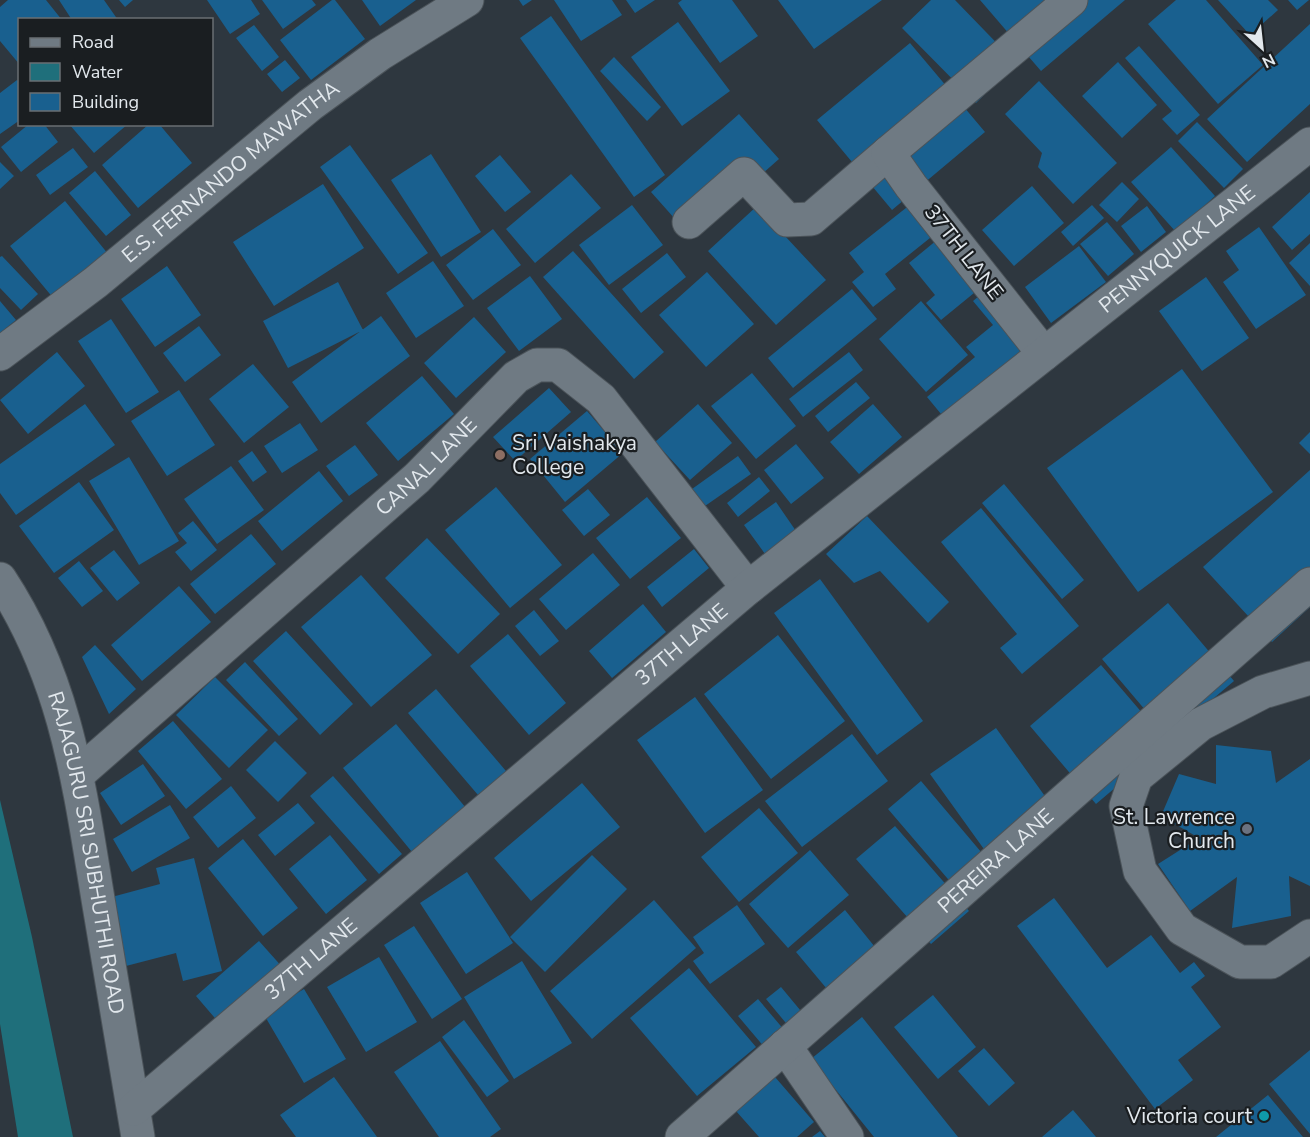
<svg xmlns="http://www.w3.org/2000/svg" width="1310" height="1137" font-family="'Nunito Sans',sans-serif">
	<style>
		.water { fill: #1f6f7b }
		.building { fill: #19608f }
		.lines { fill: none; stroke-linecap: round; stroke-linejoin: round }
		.minor-casing { stroke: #4b5359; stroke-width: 35 }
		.minor { stroke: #6f7a83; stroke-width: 33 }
		.education-dot { fill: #8d6e63; stroke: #1a1e21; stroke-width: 2 }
		.worship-dot { fill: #6b7280; stroke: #1a1e21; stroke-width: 2 }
		.culture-dot { fill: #0f9aa8; stroke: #1a1e21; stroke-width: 2 }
		.labels { text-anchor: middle; stroke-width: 4.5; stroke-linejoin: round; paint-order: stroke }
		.street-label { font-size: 21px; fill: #e2e8ed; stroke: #1a1e21 }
		.poi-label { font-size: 21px; fill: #e2e8ed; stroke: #1a1e21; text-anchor: end }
	</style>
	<rect width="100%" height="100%" fill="#2e373f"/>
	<path class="water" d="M0 800 32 937 73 1137H18L0 1024Z"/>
	<path class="building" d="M8 0H46L62 20H20V65L0 41V7Z
		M59 0H104L118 20H72Z
		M119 0H133L125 7Z
		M207 0H251L260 14 230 34Z
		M262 0H312L316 5 283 29Z
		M332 0H335L365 39 311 80 280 40Z
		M362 0H416L380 26Z
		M519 0H532L523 6Z
		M554 0H612L622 15 581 41Z
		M626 0H655L635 13Z
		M682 0H732L758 36 720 63 678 3Z
		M778 0H882L814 49Z
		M931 0H955L1016 63 976 103 902 28Z
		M980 0H1125L1041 71Z
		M1176 0H1206L1263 65 1218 104 1148 24Z
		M1218 0H1268L1278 10 1250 35Z
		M1288 0H1309L1297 10Z
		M551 16 665 175 634 197 520 38Z
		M678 22 730 91 682 126 631 57Z
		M1310 24V104L1247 162 1207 119Z
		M254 25 279 57 262 71 236 38Z
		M910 43 985 132 892 210 817 120Z
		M1139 46 1200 115 1177 135 1162 119 1172 111 1125 58Z
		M614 57 661 107 647 121 600 71Z
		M285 60 300 78 282 92 267 74Z
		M1118 62 1157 105 1122 138 1082 96Z
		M17 80 20 84V120L0 134V93Z
		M1039 81 1117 163 1073 204 1038 167 1042 153 1005 114Z
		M739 114 779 159 691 237 651 192Z
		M1197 122 1243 169 1224 188 1178 141Z
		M29 124H44L58 142 21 172 1 147Z
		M69 124H128L94 153Z
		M149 124H159L192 163 138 208 102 165Z
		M350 145 428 253 398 274 320 167Z
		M1171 147 1215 196 1176 232 1131 182Z
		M73 148 88 167 50 195 36 175Z
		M431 154 481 232 441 257 391 180Z
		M500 155 531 192 505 212 475 176Z
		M0 162 14 176 0 189Z
		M95 171 131 215 106 236 69 193Z
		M571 174 601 208 535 263 506 229Z
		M1122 182 1139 199 1117 222 1099 205Z
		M323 184 364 248 274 306 233 242Z
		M1032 186 1064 223 1014 266 982 230Z
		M1310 192V234L1292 250 1272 227Z
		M916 200 940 230 885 274 896 289 873 307 852 282 864 272 849 253Z
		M65 201 113 260 59 305 10 246Z
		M632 205 663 245 609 285 579 245Z
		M1092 205 1104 218 1073 246 1061 232Z
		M757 206 826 280 776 325 708 251Z
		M1147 206 1166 232 1141 252 1121 226Z
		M1107 222 1134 254 1108 276 1080 244Z
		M1259 227 1306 295 1256 329 1223 282 1239 270 1226 251Z
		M493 229 521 265 473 300 446 265Z
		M943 235 985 284 941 320 926 303 935 295 909 263Z
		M1310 243V286L1289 263Z
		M1079 246 1106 282 1051 323 1025 287Z
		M573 251 664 352 634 379 543 277Z
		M667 253 686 277 641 313 622 289Z
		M2 256 38 294 21 310 0 288V257Z
		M433 261 464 306 416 338 386 293Z
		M167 266 201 315 155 347 121 299Z
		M707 272 754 324 706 367 659 315Z
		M530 276 562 319 519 351 487 308Z
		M1206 277 1249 338 1202 371 1159 311Z
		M338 282 363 330 288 368 263 321Z
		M852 289 877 319 793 388 768 358Z
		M986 290 1034 347 946 420 927 397 975 357 966 347 993 325 973 301Z
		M0 301 16 320 0 333Z
		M921 301 968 355 926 392 879 339Z
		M381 316 410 356 321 423 292 382Z
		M474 317 506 352 456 398 424 363Z
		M111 319 159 392 126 413 78 341Z
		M199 326 221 355 185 382 163 353Z
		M57 352 85 386 28 434 0 400Z
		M849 352 863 370 803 417 789 399Z
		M253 364 289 407 244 443 209 399Z
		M1182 369 1273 492 1138 592 1047 468Z
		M752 373 796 426 756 459 711 406Z
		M422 376 454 414 398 461 366 423Z
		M856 382 870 398 828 432 815 416Z
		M549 388 571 412 515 461 493 437Z
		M179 390 215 445 167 476 131 421Z
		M85 404 115 445 16 515 0 493V464Z
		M698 404 732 443 690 480 655 442Z
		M873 404 902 437 859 474 830 442Z
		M587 411 623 453 565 502 530 459Z
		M300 423 318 450 282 473 264 446Z
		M1310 432V454L1299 443Z
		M796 444 824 478 791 504 764 470Z
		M355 445 378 475 349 496 326 466Z
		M252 451 267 472 253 482 238 461Z
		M738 456 751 474 705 506 692 489Z
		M129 457 179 541 139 565 89 481Z
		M231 466 264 510 217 544 184 499Z
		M1310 470V607L1272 642 1203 567Z
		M319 471 343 501 282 551 258 521Z
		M759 477 770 491 738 517 727 503Z
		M79 482 114 530 54 573 19 526Z
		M1004 484 1084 580 1062 599 982 503Z
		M496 487 562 565 510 608 445 530Z
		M588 489 610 515 584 536 562 510Z
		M647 497 681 538 630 579 596 538Z
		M776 502 796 531 765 554 744 525Z
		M981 508 1079 626 1022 674 1000 648 1017 634 941 542Z
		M867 516 949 602 928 623 880 571 854 583 826 554Z
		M193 521 217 550 191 571 175 552 187 543 178 533Z
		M251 534 276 564 215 614 190 584Z
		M427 538 500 614 458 654 385 578Z
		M694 549 709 568 662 607 647 587Z
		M114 550 140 583 117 601 90 568Z
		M593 553 620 585 566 630 539 599Z
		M79 561 103 591 82 607 58 578Z
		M361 575 432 655 371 707 301 627Z
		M820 579 923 721 877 755 774 613Z
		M179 586 211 622 142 681 111 645Z
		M1168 603 1234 681 1168 737 1102 659Z
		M643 604 666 632 612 678 589 651Z
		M534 610 559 641 540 656 515 626Z
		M286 631 353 704 320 735 253 661Z
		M508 634 566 703 529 735 470 666Z
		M778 635 845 721 771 779 704 694Z
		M95 645 136 689 109 714 82 657Z
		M245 662 298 719 279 736 226 680Z
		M1101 665 1168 743 1096 804 1030 726Z
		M215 677 268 730 229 768 176 715Z
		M436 689 512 778 484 802 408 713Z
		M695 697 763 790 705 833 637 740Z
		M173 721 222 779 186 809 138 751Z
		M396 724 466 808 412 852 343 768Z
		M996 728 1052 806 986 852 930 774Z
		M852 734 888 781 802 847 765 801Z
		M275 741 307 773 278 802 246 770Z
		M1216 745 1271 751 1276 783 1310 759V886L1289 876 1291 916 1232 928 1237 877 1190 911 1158 864 1199 838 1161 816 1179 774 1216 784Z
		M143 764 165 796 121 825 100 793Z
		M333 776 402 854 379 874 310 796Z
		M921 781 998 872 965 899 888 809Z
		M582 783 620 827 531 901 494 858Z
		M231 786 256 818 218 848 193 817Z
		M298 803 315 823 275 856 258 835Z
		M170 805 190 838 132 872 113 839Z
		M759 808 798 853 739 902 701 857Z
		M895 826 969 911 931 944 856 859Z
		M330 835 367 880 326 914 289 869Z
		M243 839 298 908 263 936 208 868Z
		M810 850 849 895 788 948 749 904Z
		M592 855 627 889 545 972 510 937Z
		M194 858 222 971 183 981 176 953 126 966 108 898 160 884 156 868Z
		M467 872 513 943 466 974 420 903Z
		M1054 898 1107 968 1151 935 1180 973 1194 962 1205 976 1191 987 1221 1027 1178 1060 1193 1080 1155 1109 1017 926Z
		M654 900 696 948 592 1039 550 991Z
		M737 905 765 944 710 984 693 961 704 953 693 937Z
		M845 910 879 952 832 995 796 952Z
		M414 926 462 999 432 1019 384 945Z
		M259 941 284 969 220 1024 196 996Z
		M379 957 417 1022 366 1052 327 987Z
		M522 961 572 1043 514 1079 464 997Z
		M689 968 756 1047 697 1096 630 1018Z
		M781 987 815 1028 800 1040 766 999Z
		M304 989 346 1059 304 1083 263 1013Z
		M933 995 976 1047 938 1079 894 1027Z
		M758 999 796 1044 776 1061 738 1016Z
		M862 1017 958 1137H874L811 1059Z
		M464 1020 509 1081 487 1097 442 1037Z
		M440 1041 501 1129 490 1137H439L394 1072Z
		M984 1048 1015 1083 989 1106 958 1071Z
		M1310 1050V1134L1269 1084Z
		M334 1077 377 1137H296L280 1115Z
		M775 1077 814 1122 797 1137H759L736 1111Z
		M1268 1095 1303 1137H1216Z
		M1073 1110 1096 1137H1042Z
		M820 1131 825 1137H812Z"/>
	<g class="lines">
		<g class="minor-casing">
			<g id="minor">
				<path d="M689 222 744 174 787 220 811 219 888 153"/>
				<path id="s1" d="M0 354 96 282 310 105 380 54 467 0"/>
				<path d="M1044 354 911 186 888 153 1071 0"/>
				<path id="s2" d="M0 579C66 679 79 784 98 899 111 978 125 1058 138 1137"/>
				<path d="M1310 678 1263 692 1201 724 1136 777 1126 806 1140 871 1182 929 1240 962H1271L1310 936"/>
				<path id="s3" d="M77 775 417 478 516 377 537 365H558L601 399 748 588"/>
				<path d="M785 1046 847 1137"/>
				<path id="s4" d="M134 1109 748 588 1310 144"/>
				<path id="s5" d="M682 1137 1310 584"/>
			</g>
		</g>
		<use href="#minor" class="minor"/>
	</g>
	<circle class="education-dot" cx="500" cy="455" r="6"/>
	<circle class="worship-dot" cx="1247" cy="829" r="6"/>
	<circle class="culture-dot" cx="1264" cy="1116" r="6"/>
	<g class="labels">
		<g class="street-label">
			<text dy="7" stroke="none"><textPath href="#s1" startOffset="294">E.S. FERNANDO MAWATHA</textPath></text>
			<text dy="7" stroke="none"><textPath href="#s4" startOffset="1352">PENNYQUICK LANE</textPath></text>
			<text transform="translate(964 252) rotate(52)" y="7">37TH LANE</text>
			<text dy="7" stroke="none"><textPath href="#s3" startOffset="466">CANAL LANE</textPath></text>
			<text dy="7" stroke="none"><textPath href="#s4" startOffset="718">37TH LANE</textPath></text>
			<text dy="7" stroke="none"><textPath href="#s2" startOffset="290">RAJAGURU SRI SUBHUTHI ROAD</textPath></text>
			<text dy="7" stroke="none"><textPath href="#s5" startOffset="418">PEREIRA LANE</textPath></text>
			<text dy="7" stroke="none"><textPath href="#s4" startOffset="232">37TH LANE</textPath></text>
		</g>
		<g class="poi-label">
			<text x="512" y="450" text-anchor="start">Sri Vaishakya<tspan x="512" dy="24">College</tspan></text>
			<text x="1235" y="824">St. Lawrence<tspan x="1235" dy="24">Church</tspan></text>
			<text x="1252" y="1123">Victoria court</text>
		</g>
	</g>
	<rect x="18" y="18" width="195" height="108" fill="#1a1e21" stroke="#6a6f73" stroke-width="1.5"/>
	<rect x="30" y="38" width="30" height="9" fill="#6f7a83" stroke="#6a6f73" stroke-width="1.5"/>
	<text x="72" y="48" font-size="18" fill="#e2e8ed">Road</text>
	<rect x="30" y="63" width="30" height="18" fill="#1f6f7b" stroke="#6a6f73" stroke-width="1.5"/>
	<text x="72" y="78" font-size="18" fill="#e2e8ed">Water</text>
	<rect x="30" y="93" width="30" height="18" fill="#19608f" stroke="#6a6f73" stroke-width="1.5"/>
	<text x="72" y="108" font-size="18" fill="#e2e8ed">Building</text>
	<g transform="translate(1262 48) rotate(153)" stroke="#1a1e21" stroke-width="4.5" paint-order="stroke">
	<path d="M0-4.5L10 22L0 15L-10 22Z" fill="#e2e8ed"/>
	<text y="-9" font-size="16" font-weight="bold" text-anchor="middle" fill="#e2e8ed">N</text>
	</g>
</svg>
